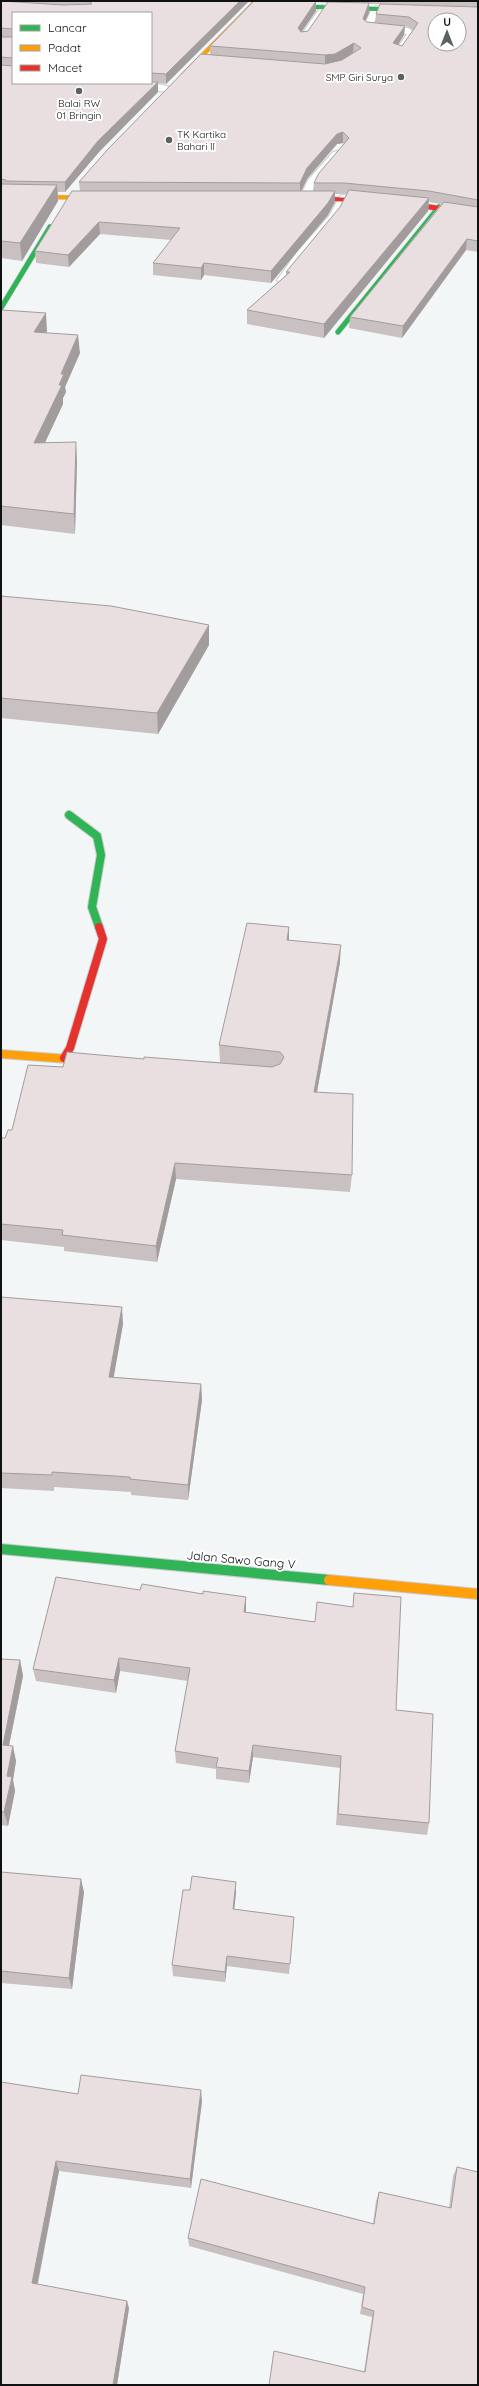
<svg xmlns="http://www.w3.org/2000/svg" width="479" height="2386" font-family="Quicksand,sans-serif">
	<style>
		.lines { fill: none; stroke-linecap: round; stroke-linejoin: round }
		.street-casing { stroke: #c9cccd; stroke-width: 2 }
		.fast-far3-casing { stroke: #c9cccd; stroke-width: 5 }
		.fast-far2-casing { stroke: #c9cccd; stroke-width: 6 }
		.fast-far1-casing { stroke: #c9cccd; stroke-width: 10 }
		.fast-casing { stroke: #c9cccd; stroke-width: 12 }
		.slow-far2-casing { stroke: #c9cccd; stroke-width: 5 }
		.slow-far1-casing { stroke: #c9cccd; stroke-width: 10 }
		.slow-casing { stroke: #c9cccd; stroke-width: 12 }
		.jam-far2-casing { stroke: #c9cccd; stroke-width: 5 }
		.jam-far1-casing { stroke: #c9cccd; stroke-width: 6 }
		.jam-casing { stroke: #c9cccd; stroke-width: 10 }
		.street { fill: #fdfefe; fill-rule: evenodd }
		.fast-far3 { stroke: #30b455; stroke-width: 4 }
		.fast-far2 { stroke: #30b455; stroke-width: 5 }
		.fast-far1 { stroke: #30b455; stroke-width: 8 }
		.fast { stroke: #30b455; stroke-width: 10 }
		.slow-far2 { stroke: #ff9f0a; stroke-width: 4 }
		.slow-far1 { stroke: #ff9f0a; stroke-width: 8 }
		.slow { stroke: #ff9f0a; stroke-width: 10 }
		.jam-far2 { stroke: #e5322d; stroke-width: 4 }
		.jam-far1 { stroke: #e5322d; stroke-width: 5 }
		.jam { stroke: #e5322d; stroke-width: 8 }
		.wall { fill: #c8c0c1; fill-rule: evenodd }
		.shaded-wall { fill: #a39c9d }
		.building { fill: #e9dfe0; stroke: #a39c9d; fill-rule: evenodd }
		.poi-dot { fill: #5e6162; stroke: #fff; stroke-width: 1.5 }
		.labels { text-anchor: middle; stroke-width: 4; stroke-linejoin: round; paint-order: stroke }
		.far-poi-label { font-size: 10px; fill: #0f1112; stroke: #fff; text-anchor: end }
		.street-label { font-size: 12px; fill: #0f1112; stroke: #fff }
	</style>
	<rect width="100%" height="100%" fill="#f2f6f7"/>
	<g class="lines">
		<g class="street-casing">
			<path id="street" d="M322 5 329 7 307 40H301L299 38Z
				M376 6 380 9 373 25 408 28 416 33 402 54 394 52 407 34 367 30 363 27 372 9Z
				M108 83C121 83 165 81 173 89L168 92 113 86Z
				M337 151 342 154 317 183 309 199H301L300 197 308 180 333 152Z
				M344 195 349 198C333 229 307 254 287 282H279L277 280 297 252 329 216 340 196Z"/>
		</g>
		<g class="fast-far3-casing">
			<path id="fast-far3" d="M287 6 407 10"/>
		</g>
		<g class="fast-far2-casing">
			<path id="fast-far2" d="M1 308 50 227
				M338 332 439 207"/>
		</g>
		<g class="fast-far1-casing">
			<path id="fast-far1" d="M69 815 97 836 101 855 92 907 99 927"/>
		</g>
		<g class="fast-casing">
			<path id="fast" d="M1 1549 329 1580"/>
		</g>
		<g class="slow-far2-casing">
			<path id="slow-far2" d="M183 75 256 1
				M1 196 98 198"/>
		</g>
		<g class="slow-far1-casing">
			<path id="slow-far1" d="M1 1054 95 1061"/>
		</g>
		<g class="slow-casing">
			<path id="slow" d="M329 1580 478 1594"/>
		</g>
		<g class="jam-far2-casing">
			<path id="jam-far2" d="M304 197 409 204"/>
		</g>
		<g class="jam-far1-casing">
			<path id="jam-far1" d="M402 203 478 214"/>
		</g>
		<g class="jam-casing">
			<path id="jam" d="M64 1058 70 1048 103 939 99 927"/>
		</g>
		<use href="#street" class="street"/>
		<use href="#fast-far3" class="fast-far3"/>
		<use href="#fast-far2" class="fast-far2"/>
		<use href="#fast-far1" class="fast-far1"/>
		<use href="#fast" class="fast"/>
		<use href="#slow-far2" class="slow-far2"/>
		<use href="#slow-far1" class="slow-far1"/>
		<use href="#slow" class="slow"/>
		<use href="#jam-far2" class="jam-far2"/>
		<use href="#jam-far1" class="jam-far1"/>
		<use href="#jam" class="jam"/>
	</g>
	<path class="wall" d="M1 1H249L166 84 158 83V92L99 152 65 192H58V201L22 261 1 258ZM151 13V83H13Z
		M254 1H478V252L466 250 402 338 349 328 350 317 441 204 429 202 428 211 324 338 247 324V310L286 275V272L340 207 347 194H335V202L328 215 271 283 204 275 201 280 153 275V263L171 240 100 234 69 267 36 263 35 251 80 191 79 182 210 55V46ZM316 2 328 3 308 31 301 32 316 11ZM369 4H380L376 14 375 23 367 22 365 21 369 13ZM405 26 408 27 413 30 402 46 398 44 404 35ZM353 53 342 60 339 61ZM343 143 344 144 314 183 313 191H301L307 179 337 144Z
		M1 312 47 331 46 333 80 353 65 387 66 392 63 398V404L45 442 77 461 75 534 1 525Z
		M1 596 209 625V645L158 734 1 718Z
		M289 940 340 962 317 1092 352 1175 350 1192 176 1179 157 1262 64 1251V1247L1 1240V1138H5L63 1067 144 1059 220 1062 219 1045Z
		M1 1297 123 1324 113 1377 201 1384 202 1400 188 1500 131 1495V1492L54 1487V1491L1 1488Z
		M140 1590 246 1597V1612L315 1622 353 1607 354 1593 396 1710 429 1823 427 1835 336 1825 340 1768 253 1757 249 1783 216 1779V1769L176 1763 175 1751 188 1681 120 1671 116 1693 36 1681 33 1669Z
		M1 1659 20 1660 23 1676 9 1746 16 1761 13 1780 15 1791 8 1826 1 1825Z
		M1 1872 84 1892 72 1989 1 1983Z
		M236 1882V1893L234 1909 294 1917 289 1974 227 1966 225 1982 173 1976 172 1965 190 1890Z
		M1 2082 78 2094 202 2101 191 2188 59 2171 38 2284 129 2308 117 2385H1Z
		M457 2167 478 2385 364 2372 372 2317 360 2314 363 2294 189 2246 188 2238 373 2224 376 2201 379 2192 449 2208 453 2176Z"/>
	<path class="shaded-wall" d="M240 1H249L166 84V74Z
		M316 1V11L298 37V28Z
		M369 3V13L362 28 363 19Z
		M405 26 404 35 393 53V43Z
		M354 43 353 53 335 64H325V55Z
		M158 82V92L99 152 65 192V182L98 141Z
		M343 132V143L337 144 307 179 300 194V183L307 168 337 134Z
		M57 185 58 201 22 261 20 243Z
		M335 191V202L328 215 271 283V271Z
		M429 198 428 211 324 338V324Z
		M99 222 100 234 69 267 68 255Z
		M467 239 466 250 402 338 403 326Z
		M204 263V275L201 280V268Z
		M46 313 47 331 36 350 34 332Z
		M78 335 80 353 65 387 66 392 63 398V404L36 462 34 443 59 385 61 374Z
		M76 442 77 461 75 534 74 514Z
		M209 625V645L158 734 157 713Z
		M289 927V944L287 940Z
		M341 945 340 962 314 1109V1092Z
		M175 1163 176 1179 157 1262 156 1246Z
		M122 1307 123 1324 111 1393 109 1377Z
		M201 1384 202 1400 188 1500V1485Z
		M246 1597V1610L244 1625V1612Z
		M119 1658 120 1671 116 1693 114 1680Z
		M20 1660 23 1676 6 1760 3 1745Z
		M253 1745V1757L249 1783V1771Z
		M13 1746 16 1761 13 1780 15 1791 8 1826 4 1812 7 1776Z
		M81 1879 84 1892 72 1989 69 1978Z
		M236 1882V1893L233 1920V1909Z
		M227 1956V1966L225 1982V1972Z
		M201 2090 202 2101 191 2188 190 2179Z
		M56 2161 59 2171 36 2291 32 2283Z
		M127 2301 129 2308 117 2385H113Z"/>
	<path class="building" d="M1 1 63 5 92 4 89 1H240L166 74 151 73V13H13V29L1 28Z
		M254 1H316L298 28 301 32 308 31 328 2 369 3 363 19 367 22 405 26 393 43 402 46 418 23 409 17 376 14 380 4 478 7V200L429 191 344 183H314L319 173 349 138 343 132 337 134 307 168 300 183 79 182 109 148 201 54 325 64 342 60 361 48 354 43 335 54 325 55 210 46ZM435 20H459V44H435Z
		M1 37H13V58L1 57Z
		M1 65 13 66V83H151V82H158L98 141 65 182 5 181 6 180 1 179Z
		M1 184 57 185 20 243 1 241Z
		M349 190 429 198 324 324 247 310 290 272H286L340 207Z
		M72 191H335L328 203 271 271 204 263 201 268 153 263 180 228 99 222 68 255 35 251Z
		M444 202 478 207V241L467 239 403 326 350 317Z
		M2 310 46 313 34 332 78 335 61 374H64L59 385H62L34 443 76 442 74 514 1 506V312Z
		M1 596 111 606 209 625 157 713 1 698Z
		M247 923 289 927 287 940 341 945 314 1092 353 1094 352 1175 175 1163 156 1246 62 1235 63 1230 1 1224V1138H5L8 1130H12L28 1065 63 1067 67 1052 144 1059V1057L272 1067 280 1064 284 1057 280 1052 219 1045Z
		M1 1297 122 1307 109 1377 201 1384 188 1485 130 1479V1477L52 1472V1475L1 1473Z
		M56 1577 140 1590 142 1584 203 1594V1591L246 1597 244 1612 315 1622 317 1602 353 1607 354 1593 401 1597 396 1710 433 1714 429 1823 338 1814 341 1756 253 1745 249 1771 216 1767 218 1758 175 1751 190 1668 119 1658 114 1680 33 1669Z
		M1 1659 20 1660 3 1745 13 1746 7 1776 12 1777 4 1812H1Z
		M1 1872 81 1879 69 1978 1 1971Z
		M192 1876 236 1882 233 1909 294 1917 290 1964 227 1956 225 1972 172 1965 183 1890H190Z
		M81 2075 201 2090 190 2179 56 2161 32 2283 127 2301 113 2385H1V2082L78 2094Z
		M457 2167 478 2172V2385H269L274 2351 365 2372 374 2311 362 2307 365 2287 188 2238 201 2179 374 2224 379 2192 451 2208Z"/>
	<g class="poi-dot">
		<circle cx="401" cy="77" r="4"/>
		<circle cx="79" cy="91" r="4"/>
		<circle cx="169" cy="140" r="4"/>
	</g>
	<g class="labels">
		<g class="far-poi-label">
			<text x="393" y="81">SMP Giri Surya</text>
			<text x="79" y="107" text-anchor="middle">Balai RW<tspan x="79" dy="12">01 Bringin</tspan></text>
			<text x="177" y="138" text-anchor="start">TK Kartika<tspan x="177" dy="12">Bahari II</tspan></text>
		</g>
		<g class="street-label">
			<text transform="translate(241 1560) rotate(5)" y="4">Jalan Sawo Gang V</text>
		</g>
	</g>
	<rect width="479" height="2386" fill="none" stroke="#0f1112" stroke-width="4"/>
	<rect x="12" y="12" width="140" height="72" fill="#ffffff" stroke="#9fa0a0"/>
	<rect x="20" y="25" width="20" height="6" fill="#30b455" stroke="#9fa0a0"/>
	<text x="48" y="32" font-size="12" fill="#0f1112">Lancar</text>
	<rect x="20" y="45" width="20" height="6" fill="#ff9f0a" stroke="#9fa0a0"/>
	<text x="48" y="52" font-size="12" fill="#0f1112">Padat</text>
	<rect x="20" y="65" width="20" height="6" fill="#e5322d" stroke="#9fa0a0"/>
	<text x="48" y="72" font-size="12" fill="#0f1112">Macet</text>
	<g transform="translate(447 32)"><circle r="19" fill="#ffffff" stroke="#9fa0a0"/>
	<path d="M0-3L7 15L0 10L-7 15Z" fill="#5e6162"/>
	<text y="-6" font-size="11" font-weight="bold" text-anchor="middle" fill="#0f1112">U</text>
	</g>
</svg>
